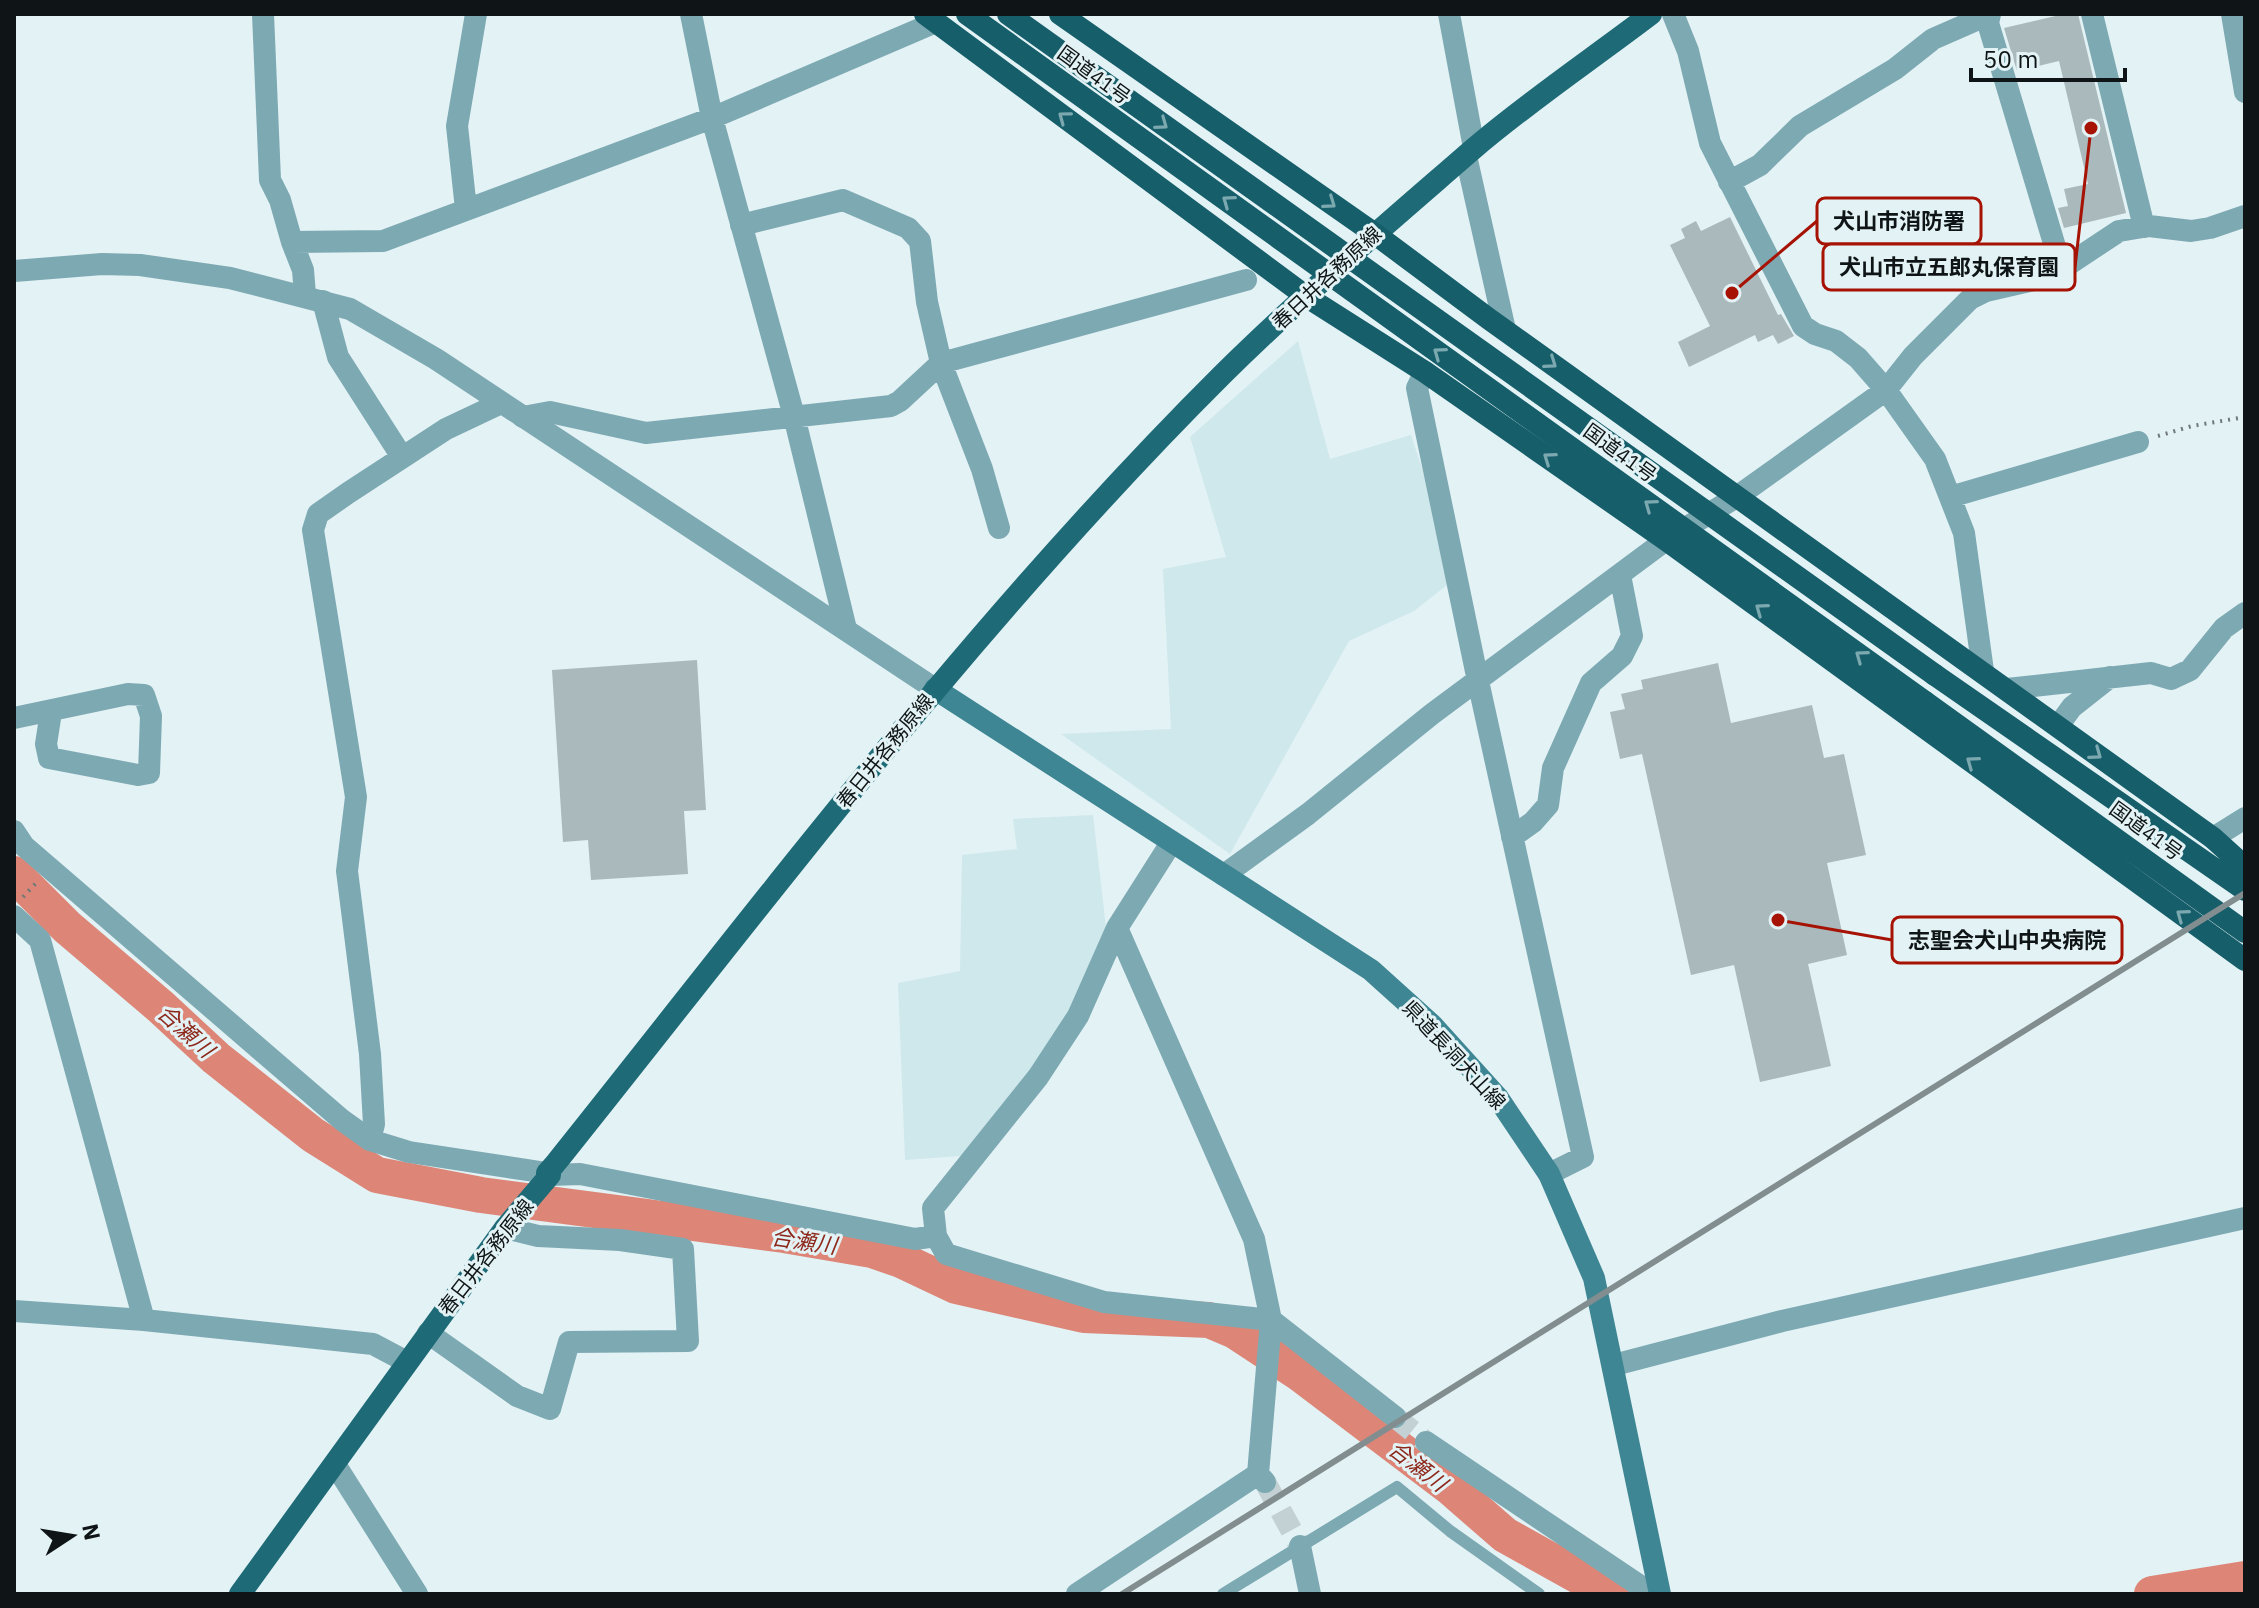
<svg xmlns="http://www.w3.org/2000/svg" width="2259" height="1608" font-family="'IBM Plex Sans','Noto Sans JP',sans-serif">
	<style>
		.built { fill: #cfe8ec }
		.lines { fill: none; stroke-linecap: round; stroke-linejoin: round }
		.river { stroke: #dd8677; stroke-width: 36 }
		.building { fill: #aab9bc }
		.minor-tunnel { stroke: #c3d1d4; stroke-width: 22; stroke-dasharray: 22 11; stroke-linecap: butt }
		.path { stroke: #6f797a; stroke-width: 4; stroke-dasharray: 2 6; stroke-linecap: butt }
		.service { stroke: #7da9b2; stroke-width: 12 }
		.minor { stroke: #7da9b2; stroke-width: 22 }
		.tertiary { stroke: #7da9b2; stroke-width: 22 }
		.secondary { stroke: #3e8693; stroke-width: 22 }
		.primary { stroke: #1e6b77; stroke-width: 22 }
		.trunk { stroke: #165e6a; stroke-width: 22 }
		.rail { stroke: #828d8f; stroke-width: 6 }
		.trunk-bridge { stroke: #165e6a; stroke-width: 22 }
		.oneway { stroke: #7ca8b0 }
		.labels { text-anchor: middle; stroke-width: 6; stroke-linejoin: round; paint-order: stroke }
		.street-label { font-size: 20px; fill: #0f1516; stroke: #e3f2f5 }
		.water-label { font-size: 22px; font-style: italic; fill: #8d271a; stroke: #e3f2f5 }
		.leader { fill: none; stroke: #a61203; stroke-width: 3 }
		.callout-dot { fill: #a61203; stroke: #e3f2f5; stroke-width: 3 }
		.callout { fill: #e3f2f5; stroke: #a61203; stroke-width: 3 }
		.callout-label { font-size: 22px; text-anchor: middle; font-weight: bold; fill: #0f1516 }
	</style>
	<rect width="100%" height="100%" fill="#e3f2f5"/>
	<path class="built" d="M1298 341 1330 459 1411 435 1433 502 1447 585 1414 611 1349 641 1230 854 1061 734 1171 729 1163 569 1226 557 1190 437Z
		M1093 815 1106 927 1070 1011 975 1155 905 1160 898 983 960 971 962 855 1017 849 1013 819Z"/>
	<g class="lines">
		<path class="river" d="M14 874 67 927 161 1007 216 1058 313 1135 377 1175 481 1195 784 1235 872 1250 901 1260 956 1286 1084 1315 1209 1320 1235 1331 1299 1373 1451 1488 1505 1535 1611 1594
			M2152 1594 2245 1579"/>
	</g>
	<path class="building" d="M2064 14H2078L2126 213 2064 228 2058 208 2068 206 2064 189 2088 184 2059 61 2017 71 2004 28Z
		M1730 217 1778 315 1781 314 1794 336 1778 344 1773 335 1758 342 1755 335 1689 367 1678 342 1710 326 1670 245 1685 238 1681 229 1696 221 1701 231Z
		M697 660 706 810 684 811 688 874 591 880 588 840 563 842 552 670Z
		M1718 663 1731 723 1812 705 1824 758 1844 754 1866 855 1827 863 1847 955 1808 964 1831 1066 1760 1082 1734 965 1691 975 1642 754 1620 759 1610 712 1625 709 1621 694 1643 689 1641 680Z"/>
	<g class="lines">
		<path class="minor-tunnel" d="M1395 1417 1426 1442
			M1265 1482 1300 1546"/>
		<path class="path" d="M2158 436 2192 426 2245 417
			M23 897 36 883"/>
		<path class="service" d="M1223 1594 1397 1487 1450 1531 1539 1594"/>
		<path class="minor" d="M263 14 270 180 280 200 292 242
			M691 14 712 118 794 416 846 629
			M1449 14 1474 148
			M1673 14 1688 51 1710 143 1803 326 1815 334 1836 341 1858 358 1886 390 1935 459 1964 533 1983 671
			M1990 14 1988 23 2062 270
			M2092 14 2144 227
			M2232 14 2245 92
			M1466 156 1505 330
			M1729 182 1760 165 1800 126 1895 69 1933 39 1990 14
			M466 209 457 126 476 14
			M741 225 843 200 908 228 920 241 927 302 941 363 982 469 999 528
			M305 295 303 270 292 242 383 241 712 118 936 22
			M323 301 338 357 402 457
			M1425 372 1417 388 1478 681 1583 1157 1549 1174
			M523 417 550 412 646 433 891 406 900 401 941 363 1246 280
			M1950 497 2138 442
			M2007 689 2151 673 2171 679 2190 670 2224 628 2245 613
			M14 718 128 694 144 695 151 716 149 773 138 775 49 758 46 744 51 712
			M2058 726 2072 707 2110 677
			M14 831 24 846 342 1120 370 1140 409 1152 547 1173
			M1512 837 1533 822 1548 805 1553 768 1591 683 1622 656 1632 636 1620 575
			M2213 838 2245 818
			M1171 843 1117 928 1078 1016 1038 1077 933 1208 936 1236 946 1254 1104 1302 1271 1320 1395 1417
			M1224 875 1308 814 1432 714 1666 540 1738 496 1886 390 1913 356 1970 299 1986 291 2051 276 2119 231 2149 226 2191 231 2210 228 2245 216
			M14 916 40 940 144 1320
			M1117 928 1254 1239 1271 1320 1258 1474 1265 1482
			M370 1140 374 1124 370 1054 347 871 356 797 313 530 318 514 348 493 446 429 501 403
			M550 1175 580 1174 915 1239 936 1236
			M14 1311 144 1320 373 1344 407 1362
			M428 1333 517 1396 550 1409 569 1342 688 1341 683 1249 620 1240 538 1236 505 1228
			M1614 1365 1782 1321 2245 1218
			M1426 1442 1652 1594
			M336 1466 417 1594
			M1300 1546 1310 1594
			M1077 1594 1258 1474"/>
		<path class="tertiary" d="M14 271 102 264 140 265 230 278 350 309 436 359 935 689"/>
		<path class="secondary" d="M935 689 1371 970 1432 1025 1498 1098 1549 1174 1594 1278 1660 1594"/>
		<path class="primary" d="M240 1594 505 1228 550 1175 547 1173 555 1164C770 895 978 618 1222 375 1302 296 1388 223 1472 150 1529 101 1592 59 1651 14"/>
		<path class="trunk" d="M925 14 1307 297 1425 372 1666 540 2245 960
			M1060 14 1375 234 1489 319 2213 838 2245 867
			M1935 675 2245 890
			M1925 702 2245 932"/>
		<path class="rail" d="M1122 1594 2245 893"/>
		<path class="trunk-bridge" d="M967 14 1925 702
			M1008 14 1935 675"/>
	</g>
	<defs><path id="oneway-chevron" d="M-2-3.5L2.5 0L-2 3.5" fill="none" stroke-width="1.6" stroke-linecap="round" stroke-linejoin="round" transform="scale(2)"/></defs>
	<g class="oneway">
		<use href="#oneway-chevron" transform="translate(1064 117) rotate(-143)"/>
		<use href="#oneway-chevron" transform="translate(1162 124) rotate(36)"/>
		<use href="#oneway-chevron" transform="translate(1228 201) rotate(-144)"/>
		<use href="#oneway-chevron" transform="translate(1330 203) rotate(35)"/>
		<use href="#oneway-chevron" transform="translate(1439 353) rotate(-144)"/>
		<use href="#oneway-chevron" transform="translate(1551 363) rotate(35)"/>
		<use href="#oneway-chevron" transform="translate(1549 458) rotate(-145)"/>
		<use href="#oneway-chevron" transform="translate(1650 505) rotate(-144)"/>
		<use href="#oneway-chevron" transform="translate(1761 609) rotate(-144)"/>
		<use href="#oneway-chevron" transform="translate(1861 656) rotate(-144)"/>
		<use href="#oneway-chevron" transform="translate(2096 754) rotate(36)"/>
		<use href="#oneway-chevron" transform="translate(1972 762) rotate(-144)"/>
		<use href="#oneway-chevron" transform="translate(2182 915) rotate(-144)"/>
	</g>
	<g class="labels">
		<g class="street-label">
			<text transform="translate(1094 75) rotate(36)" y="7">国道41号</text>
			<text transform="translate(1327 278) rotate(-43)" y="7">春日井各務原線</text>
			<text transform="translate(1620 453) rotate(36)" y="7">国道41号</text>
			<text transform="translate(885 751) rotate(-51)" y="7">春日井各務原線</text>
			<text transform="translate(2146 831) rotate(36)" y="7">国道41号</text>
			<text transform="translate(1454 1055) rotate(47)" y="7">県道長洞犬山線</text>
			<text transform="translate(486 1257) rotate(-52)" y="7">春日井各務原線</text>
		</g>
		<g class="water-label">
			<text transform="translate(186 1031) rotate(42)" y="8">合瀬川</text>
			<text transform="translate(804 1241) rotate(8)" y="8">合瀬川</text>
			<text transform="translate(1418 1466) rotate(38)" y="8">合瀬川</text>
		</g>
	</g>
	<path class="leader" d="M1732 293L1817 221M2091 128L2075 267M1778 920L1892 940"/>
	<g class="callout-dot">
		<circle cx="1732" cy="293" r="8"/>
		<circle cx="2091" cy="128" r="8"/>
		<circle cx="1778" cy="920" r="8"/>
	</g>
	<g class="callout">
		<rect x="1817" y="198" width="164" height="46" rx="8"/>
		<rect x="1823" y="244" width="252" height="46" rx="8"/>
		<rect x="1892" y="917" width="230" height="46" rx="8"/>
	</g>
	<g class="callout-label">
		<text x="1899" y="229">犬山市消防署</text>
		<text x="1949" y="275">犬山市立五郎丸保育園</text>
		<text x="2007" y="948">志聖会犬山中央病院</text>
	</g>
	<rect width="2259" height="1608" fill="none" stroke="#0f1516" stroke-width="32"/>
	<g transform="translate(72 1536) rotate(78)" stroke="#e3f2f5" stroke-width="6" paint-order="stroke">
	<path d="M0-6L14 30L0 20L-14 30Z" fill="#0f1516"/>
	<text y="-12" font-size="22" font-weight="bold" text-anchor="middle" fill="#0f1516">N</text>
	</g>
	<path d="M1971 68v12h154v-12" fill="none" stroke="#0f1516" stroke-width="4"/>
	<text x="1983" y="68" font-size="24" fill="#0f1516" stroke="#e3f2f5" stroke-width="6" paint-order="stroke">50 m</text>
</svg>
